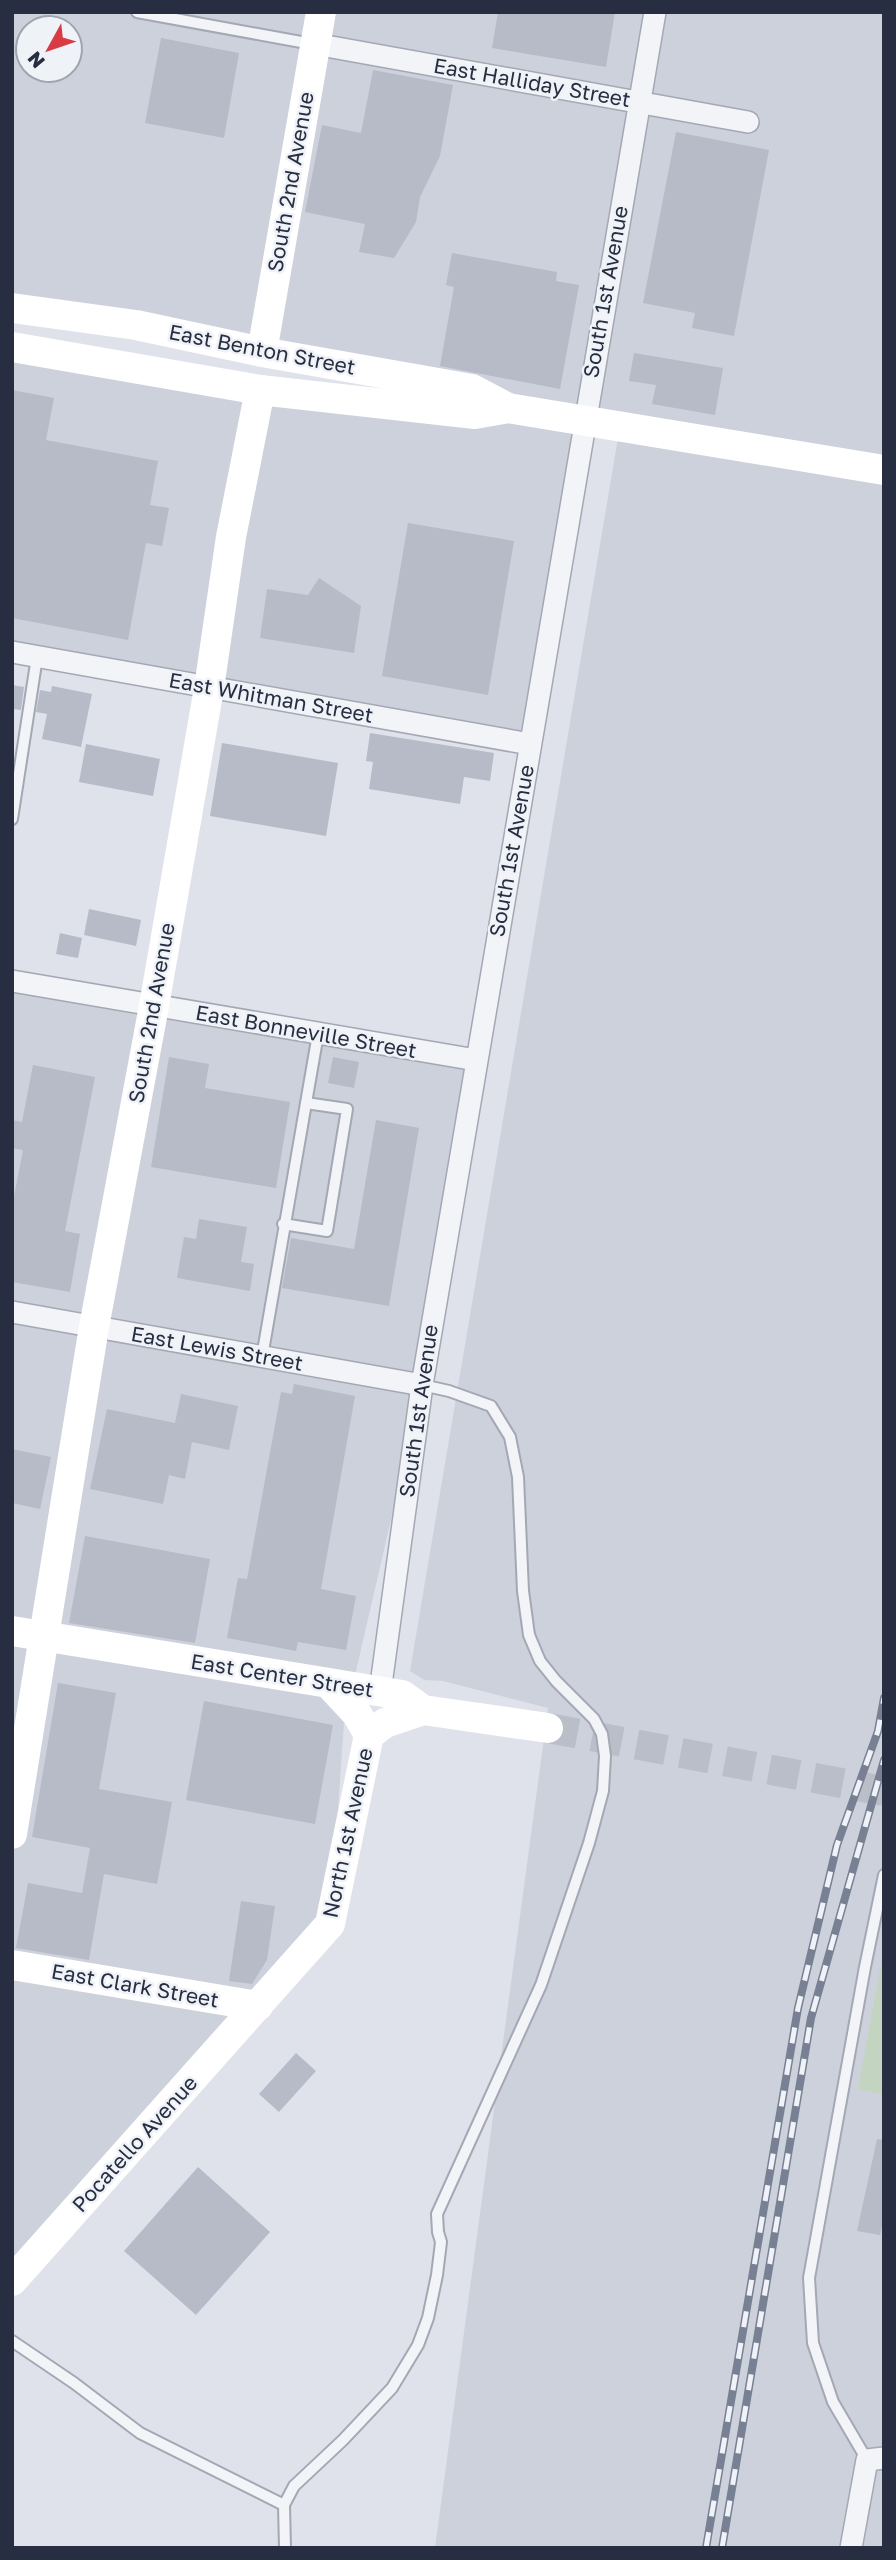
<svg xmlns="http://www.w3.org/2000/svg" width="896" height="2560" font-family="'Golos Text',sans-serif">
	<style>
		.built { fill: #cdd1dc; fill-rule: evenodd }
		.green { fill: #c3d4c0 }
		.building { fill: #b6bbc7 }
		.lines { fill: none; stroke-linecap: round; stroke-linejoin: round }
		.secondary-tunnel { stroke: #babec8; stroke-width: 30; stroke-dasharray: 30 15; stroke-linecap: butt }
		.lane-casing { stroke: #a4a8b4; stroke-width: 14 }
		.street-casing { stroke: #a4a8b4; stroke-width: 24 }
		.lane { stroke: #f2f4f8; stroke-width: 10 }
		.street { stroke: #f2f4f8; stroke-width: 21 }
		.secondary { stroke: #fff; stroke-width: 30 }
		.rail-casing { stroke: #788094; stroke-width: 8 }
		.rail { stroke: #eff2f7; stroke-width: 5; stroke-dasharray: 16; stroke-linecap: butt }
		.secondary-bridge { stroke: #fff; stroke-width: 30 }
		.labels { text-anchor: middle; stroke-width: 5; stroke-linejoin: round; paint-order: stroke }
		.street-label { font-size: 21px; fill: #272e42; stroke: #eff2f7 }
	</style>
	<rect width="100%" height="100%" fill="#dfe2ea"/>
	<path class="built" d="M12 12H884V2548H435L548 1708 443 1681 424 1680 410 1671 620 426 586 421 530 744 12 647V345L506 408 12 308ZM28 28H70V70H28Z
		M12 983 476 1060 422 1385 344 1723 330 1924 12 2281Z"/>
	<path class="green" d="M884 1949V2095L858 2089Z"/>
	<path class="building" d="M498 12H615L606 67 492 48Z
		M161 38 239 53 224 138 145 123Z
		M373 70 453 85 440 156 420 197 416 222 394 258 359 252 365 224 305 212 322 125 361 133Z
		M676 132 769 150 734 336 692 328 695 313 643 303Z
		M452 253 557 272 556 281 579 285 560 389 440 366 454 287 446 285Z
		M634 353 723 368 715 415 652 404 656 385 629 381Z
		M12 390 54 398 46 440 158 461 150 505 169 508 162 546 146 543 128 640 12 618Z
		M408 523 514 541 488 695 382 676Z
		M319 578 361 606 354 653 260 638 267 589 308 595Z
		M12 685 24 687 21 710 12 709Z
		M52 686 92 694 81 747 42 739 47 714 36 712 40 690 51 692Z
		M370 733 494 753 490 781 464 777 460 804 369 789 373 762 366 761Z
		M222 743 338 763 326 836 210 816Z
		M86 744 160 759 153 796 79 782Z
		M89 909 141 920 136 946 84 935Z
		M60 933 82 938 78 958 56 954Z
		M169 1057 209 1064 205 1088 290 1102 276 1188 151 1167Z
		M333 1057 359 1062 354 1088 328 1083Z
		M33 1065 95 1077 65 1231 80 1234 70 1292 12 1282V1207L23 1150 12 1148V1120L22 1122Z
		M376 1120 419 1128 389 1306 282 1288 291 1238 354 1249Z
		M199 1219 247 1227 241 1262 254 1264 250 1291 177 1278 184 1237 196 1239Z
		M294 1384 355 1396 321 1589 356 1596 346 1650 298 1642 296 1651 227 1638 238 1578 247 1579 281 1392 292 1394Z
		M181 1394 238 1406 229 1450 192 1442 185 1479 169 1475 163 1504 90 1489 107 1409 175 1423Z
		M12 1449 51 1457 40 1509 12 1503Z
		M85 1536 210 1559 195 1643 69 1623Z
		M58 1683 116 1693 99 1789 172 1802 157 1884 104 1874 89 1960 16 1948 28 1883 82 1893 90 1848 32 1837Z
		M204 1701 333 1725 315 1824 186 1800Z
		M241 1901 275 1906 267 1960 252 1984 229 1981Z
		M296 2053 316 2071 279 2112 259 2094Z
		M877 2139 884 2140V2218L880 2235 857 2231Z
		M198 2167 270 2232 196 2315 124 2251Z"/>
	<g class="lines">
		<path class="secondary-tunnel" d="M548 1728 884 1791"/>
		<g class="lane-casing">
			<path id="lane" d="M137 12 312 44
				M12 819 37 657
				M306 1103 318 1034
				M262 1357 306 1103 347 1109 327 1231 283 1224
				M12 2341 74 2383 140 2433 284 2505
				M867 2460 833 2402 813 2343 809 2278 865 1967 884 1875
				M285 2548 284 2505 294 2486 343 2440 392 2388 418 2345 428 2318 437 2275 441 2242 438 2232 437 2214 541 1985 589 1843 603 1791 605 1756 602 1734 594 1719 556 1681 540 1661 529 1635 523 1591 518 1477 510 1437 491 1406 449 1391 422 1385"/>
		</g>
		<g class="street-casing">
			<path id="street" d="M315 44 748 122
				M12 652 530 744
				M12 981 476 1060
				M12 1312 422 1385
				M380 1692 422 1385 655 12
				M851 2548 867 2460 884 2458"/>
		</g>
		<use href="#lane" class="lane"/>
		<use href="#street" class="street"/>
		<path class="secondary" d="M12 308 136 325 262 352 472 389 508 408
			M12 347 260 390 475 414 508 408
			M262 352 321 12
			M12 1631 402 1695 423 1710 548 1728
			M329 1684 357 1714 369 1735
			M12 1834 94 1327 154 1006 209 688 231 537 260 390
			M12 1965 258 2006
			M12 2281 330 1924 369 1735 385 1723 423 1710"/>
		<g class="rail-casing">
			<path id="rail" d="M706 2548 798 2008 837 1845 878 1731 884 1698
				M722 2548 811 2018 884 1760"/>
		</g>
		<use href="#rail" class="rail"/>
		<path class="secondary-bridge" d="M508 408 884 470"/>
	</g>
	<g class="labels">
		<g class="street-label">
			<text transform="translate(532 83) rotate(10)" y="7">East Halliday Street</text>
			<text transform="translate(291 182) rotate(-80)" y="7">South 2nd Avenue</text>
			<text transform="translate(606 292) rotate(-80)" y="7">South 1st Avenue</text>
			<text transform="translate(262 350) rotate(11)" y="7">East Benton Street</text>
			<text transform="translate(271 698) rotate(10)" y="7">East Whitman Street</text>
			<text transform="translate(512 851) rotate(-80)" y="7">South 1st Avenue</text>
			<text transform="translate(152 1013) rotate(-80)" y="7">South 2nd Avenue</text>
			<text transform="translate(306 1032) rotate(10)" y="7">East Bonneville Street</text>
			<text transform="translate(217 1349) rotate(10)" y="7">East Lewis Street</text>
			<text transform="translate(419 1411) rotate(-82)" y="7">South 1st Avenue</text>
			<text transform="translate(282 1676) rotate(9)" y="7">East Center Street</text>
			<text transform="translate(348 1833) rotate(-78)" y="7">North 1st Avenue</text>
			<text transform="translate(135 1986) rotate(10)" y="7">East Clark Street</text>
			<text transform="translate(135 2144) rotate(-48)" y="7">Pocatello Avenue</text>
		</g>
	</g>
	<rect width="896" height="2560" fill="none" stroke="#272e42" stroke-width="28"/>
	<g transform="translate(49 49) rotate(230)"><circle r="33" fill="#eff2f7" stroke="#9fa4af" stroke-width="2"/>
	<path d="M0-5L12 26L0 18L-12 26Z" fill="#d73c44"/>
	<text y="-10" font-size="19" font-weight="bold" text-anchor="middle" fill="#272e42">N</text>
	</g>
</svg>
